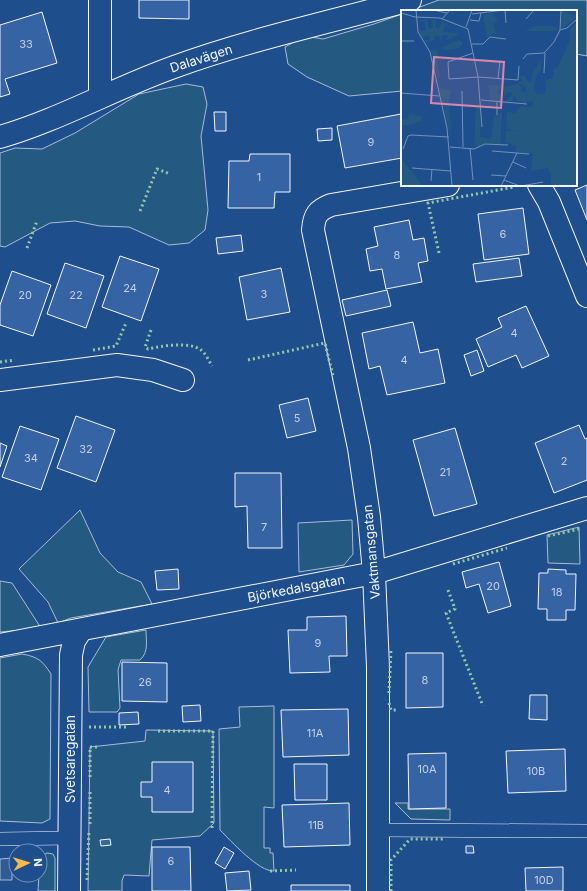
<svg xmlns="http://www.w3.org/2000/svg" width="587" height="891" font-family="Inter,sans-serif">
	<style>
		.green { fill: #245a82; stroke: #a8bbd7 }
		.parking { fill: #305b95; stroke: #a8bbd7 }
		.building { fill: #3563a3; stroke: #f2f6ff }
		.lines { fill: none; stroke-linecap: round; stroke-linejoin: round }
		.lane-casing { stroke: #f2f6ff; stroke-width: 14 }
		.street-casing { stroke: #f2f6ff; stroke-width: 24 }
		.lane { stroke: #1f4e8c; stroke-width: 13 }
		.street { stroke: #1f4e8c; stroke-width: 22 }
		.hedge { stroke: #97c8a6; stroke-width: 3; stroke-dasharray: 2 3; stroke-linecap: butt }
		.labels { text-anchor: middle; stroke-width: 3; stroke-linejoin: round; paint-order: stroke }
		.number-label { font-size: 11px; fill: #c3d1e8 }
		.street-label { font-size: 13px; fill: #f2f6ff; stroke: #1f4e8c }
		.inset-road { fill: none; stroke: #7391ba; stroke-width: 1 }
		.view { fill: #da87ad; fill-opacity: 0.15; stroke: #da87ad; stroke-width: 2 }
		.inset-edge { fill: none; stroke: #f2f6ff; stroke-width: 2 }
	</style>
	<rect width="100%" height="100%" fill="#1f4e8c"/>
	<path class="green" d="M439 0H587V56L576 54V11H409Z
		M402 14V91L349 96 307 77 288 64 285 47 305 36 323 39 374 24Z
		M186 84 203 87 207 104 201 136 208 210 205 230 189 243 169 245 129 227 100 226 75 221 50 223 5 247 0 246V153L15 148 42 149 75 133 139 94Z
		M80 510 100 553 118 572 141 582 152 604 71 618 58 623 48 602 19 569Z
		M352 520 353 554 344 565 299 572 298 523Z
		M579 527 580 564 548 563 547 535Z
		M0 581 12 583 41 628 0 632Z
		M146 630C146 641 149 652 140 660H121L118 670 120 708 117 712H89L88 667 106 637Z
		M22 654C38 657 42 660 51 674L50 819 42 823 0 821V658Z
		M274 706V808L264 807V848H270V853H273L274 871C259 872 231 841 220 830L219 729 240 727 239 707Z
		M146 730 213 731 214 823 200 836 152 840 149 876 124 875 122 881V891H88L90 747 145 741Z
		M395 803H408V809H450V820L411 819Z
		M47 853 53 854 55 858V891H38L40 859 43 855Z"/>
	<path class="parking" d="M12 858V880H0V859Z"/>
	<path class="building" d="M139 0H189V19L139 18Z
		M42 12 57 63 5 79 10 94 0 97V25Z
		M214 112H226V131H215Z
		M401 114 402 158 345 168 337 126Z
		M332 128V140L318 141 317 129Z
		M250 154H290V192H275L274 208H228L229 161H249Z
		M587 185V220L575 190Z
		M523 208 529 254 484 260 478 214Z
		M409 220 413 240 424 238 428 261 418 263 422 282 386 289 382 269 370 271 366 249 378 246 374 227Z
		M241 235 243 251 218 254 216 238Z
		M120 256 159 269 141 321 102 307Z
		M519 258 522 276 476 282 473 264Z
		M65 263 104 276 86 328 47 314Z
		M281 268 290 312 247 320 239 277Z
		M12 271 51 285 33 336 0 325V305Z
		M387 290 391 306 346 316 342 300Z
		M526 306 549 356 522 368 516 355 488 367 476 339 502 327 498 318Z
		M413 322 420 353 438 349 445 383 387 395 380 366 369 369 362 333Z
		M477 350 484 371 471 376 464 355Z
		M308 398 316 431 287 438 279 405Z
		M76 416 115 430 96 482 57 468Z
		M579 425 585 439 587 438V480L554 493 535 443Z
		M20 426 59 439 41 490 2 477Z
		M455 428 477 504 434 516 413 440Z
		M0 443 7 446 0 467Z
		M235 473H281L282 548H248L247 506 235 507Z
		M499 562 511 606 488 613 479 584 466 588 462 572Z
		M178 569 179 589 157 590 155 571Z
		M548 569 566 570V574H576L575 610H566V620H547V609H538L539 573H548Z
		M346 616 347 656H329L330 672 290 673 288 630H307V617Z
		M406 653H443V707L406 708Z
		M122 662 167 663V702L122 701Z
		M530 695H547V720L529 719Z
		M200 705 201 721 183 722 182 706Z
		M348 709 349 755 283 757 281 710Z
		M138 712 139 724 119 725V713Z
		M565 749 566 791 508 793 506 751Z
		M446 753V808L409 809 408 754Z
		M152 762H193V812H152V797H141V782H152Z
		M294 764H327V800H295Z
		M349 803 350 845 284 847 282 805Z
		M110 839 111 845 101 846 100 840Z
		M466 846H473L474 853H466Z
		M152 847H190L191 891H152Z
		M224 847 234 853 225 869 215 863Z
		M563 867V891H526L525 868Z
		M249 871 251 890 227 891 225 873Z
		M291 885H350V891H291Z"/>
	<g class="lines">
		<g class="lane-casing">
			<path id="lane" d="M379 830 587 831
				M0 839 69 838"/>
		</g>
		<g class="street-casing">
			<path id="street" d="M100 96V0
				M0 137C59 120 115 88 174 67 251 39 331 22 410 0
				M539 185 549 202 587 296
				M0 380 117 365 153 370 183 380
				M0 645 374 573 587 508
				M69 891 71 655 74 641 81 630
				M378 891V667L374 573 369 517 359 448 313 230C314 215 318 210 331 205L448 185"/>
		</g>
		<use href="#lane" class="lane"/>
		<use href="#street" class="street"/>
		<path class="hedge" d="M140 211 157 169 170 174
			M27 248 37 221
			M439 253 428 203 514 187
			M151 330 145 347 148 349C162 346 189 341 201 350 206 354 209 361 212 366
			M93 350 116 346 126 323
			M248 360 325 343 333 376
			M0 362 15 360
			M548 536 579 529
			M453 564 507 548
			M448 590 455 609 446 613 483 706
			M389 693 391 649
			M389 703 391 710H398
			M89 727H128
			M158 731H213L212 829
			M90 777V747H100
			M90 824V789
			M270 871 296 870
			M87 880 89 830
			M391 891V860L410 839H445"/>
	</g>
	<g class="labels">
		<g class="number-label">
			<text x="26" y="48">33</text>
			<text x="371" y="146">9</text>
			<text x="259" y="181">1</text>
			<text x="503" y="238">6</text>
			<text x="397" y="259">8</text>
			<text x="130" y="292">24</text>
			<text x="264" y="298">3</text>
			<text x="25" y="299">20</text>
			<text x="76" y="299">22</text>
			<text x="514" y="337">4</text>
			<text x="404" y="364">4</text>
			<text x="297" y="422">5</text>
			<text x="86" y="453">32</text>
			<text x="31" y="462">34</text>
			<text x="564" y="465">2</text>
			<text x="445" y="476">21</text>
			<text x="264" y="531">7</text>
			<text x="493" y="590">20</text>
			<text x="557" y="596">18</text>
			<text x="318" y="647">9</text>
			<text x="425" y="684">8</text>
			<text x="145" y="686">26</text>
			<text x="315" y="737">11A</text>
			<text x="427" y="773">10A</text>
			<text x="536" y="775">10B</text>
			<text x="167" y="794">4</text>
			<text x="316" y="829">11B</text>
			<text x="171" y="865">6</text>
			<text x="544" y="884">10D</text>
		</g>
		<g class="street-label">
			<text transform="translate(201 58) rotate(-18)" y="5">Dalavägen</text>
			<text transform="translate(371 552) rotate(-95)" y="5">Vaktmansgatan</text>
			<text transform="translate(296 588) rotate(-11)" y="5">Björkedalsgatan</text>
			<text transform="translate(70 759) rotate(-90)" y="5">Svetsaregatan</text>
		</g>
	</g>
	<g transform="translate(401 10)">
		<rect width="176" height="176" fill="#1f4e8c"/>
		<path d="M161 1 175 7 162 18 160 16ZM92 3 97 12 90 14 93 15 95 24 92 23 86 28 82 5ZM20 10H26L28 19 32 18 31 10H36L34 11V17L38 19 41 12 48 16 43 15 42 22 56 23 57 25 46 30 47 25H41L40 33 39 26H33V30L25 33 22 30H28V25L21 28 18 21H25L24 11H20L18 18ZM176 12V176H150V164L147 158 130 161 132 144 115 142V136L104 132 105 121H116L105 119 106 102 114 103 120 96 130 97 133 93 129 91 124 93 116 91 113 86 111 91H105L112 83 106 82 104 87 102 77 117 74 121 77 120 81 125 83V78L116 72 122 71 119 67 123 65 126 71 130 72 132 62 140 50V60L135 65 133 78 136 84H144L145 70 152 68 153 59 157 57 168 32 169 19ZM134 16H150L157 18 155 21H124ZM58 30 62 33 58 38 44 40 40 38ZM32 39 36 41 38 47 36 54 39 66 37 71 30 41ZM87 75 100 76 96 81 101 91 89 90ZM38 78 50 80 48 88 50 128ZM80 93 79 127 90 129 93 105 101 103 99 134 84 133 75 137 76 133H74L73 137 75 97ZM8 104 21 107V110L9 115H0V110L7 109ZM0 148 19 172V176H0Z" fill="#245a82"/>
		<path class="inset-road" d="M15 0 17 22 29 42 46 118 51 176M32 0 46 3M104 0 105 13M0 3 14 7 39 8 67 19 77 67 81 117M71 4 103 0M41 9 49 0M125 9 133 0M69 10 78 11 80 3M65 17 71 0M159 20 166 18 176 9M0 31H13M71 34H82L89 27 105 29M72 43 47 52 48 69 77 67 117 70 118 56M122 49 126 44 143 43 153 32 159 20 160 0M143 63 144 43M97 68 99 51M61 81 62 137M0 83 38 86M80 90 126 94M96 105V92M49 137 73 139 84 134 107 135M69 138 72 170M2 139 7 126 10 125 48 127M91 141 128 144M112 152 125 158M11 158 50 161M90 165 105 166M103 170 119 176M30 171 31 159M100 176 116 143M120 176 142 172"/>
		<path class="view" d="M33 47 103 52 100 98 30 93Z"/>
		<rect width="176" height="176" class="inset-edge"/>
	</g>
	<g transform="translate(28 863) rotate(86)"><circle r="19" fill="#1f4e8c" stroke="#7391ba"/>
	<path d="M0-3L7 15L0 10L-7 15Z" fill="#ffb74d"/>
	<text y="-6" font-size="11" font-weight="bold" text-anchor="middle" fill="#f2f6ff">N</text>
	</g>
</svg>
